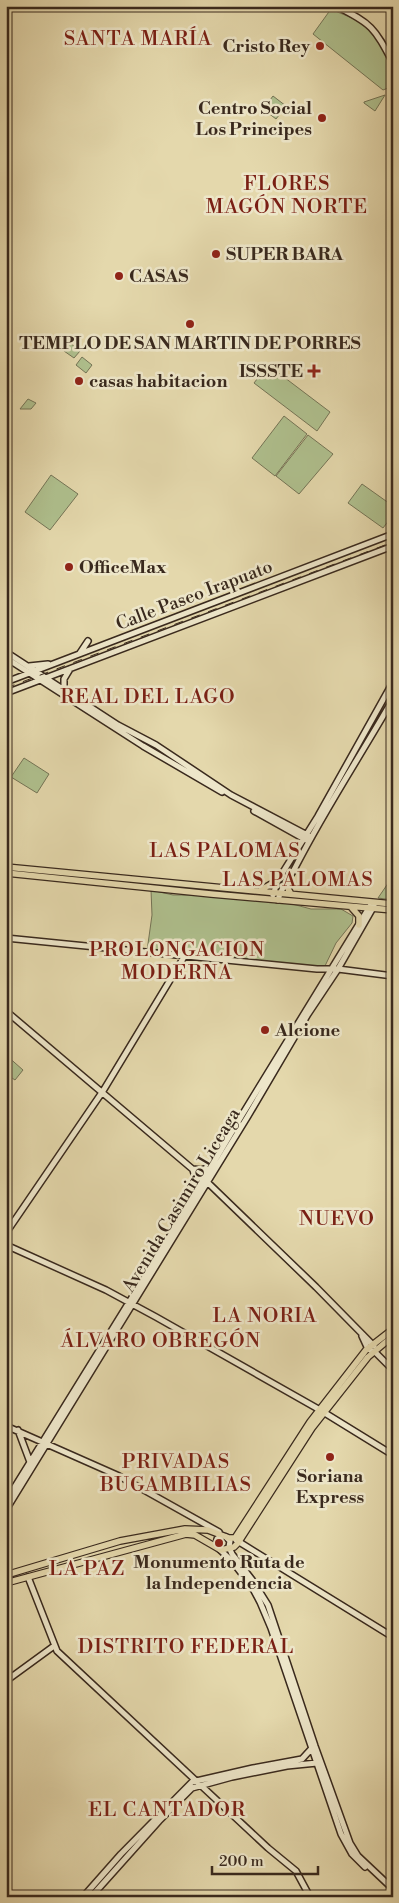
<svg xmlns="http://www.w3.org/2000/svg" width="399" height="1903" font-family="'Libre Bodoni',serif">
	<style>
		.green { fill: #afc08e; stroke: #747456 }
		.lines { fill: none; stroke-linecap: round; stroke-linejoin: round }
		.secondary-casing { stroke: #39291d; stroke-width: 8 }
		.primary-casing { stroke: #39291d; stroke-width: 8 }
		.secondary { stroke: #ede6c9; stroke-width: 5 }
		.primary { stroke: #e4d8ac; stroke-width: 5.5 }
		.rail { stroke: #39291d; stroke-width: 1; stroke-dasharray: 9 9; stroke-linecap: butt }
		.poi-dot { fill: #8f2418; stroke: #ede6c9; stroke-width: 2 }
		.labels { text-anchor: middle; stroke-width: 5; stroke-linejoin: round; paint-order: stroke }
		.poi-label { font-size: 18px; font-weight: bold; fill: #39291d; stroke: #ede6c9; text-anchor: start }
		.street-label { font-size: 18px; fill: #39291d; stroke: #ede6c9 }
		.quarter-label { font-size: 20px; letter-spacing: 1px; fill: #7a1f14; stroke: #ede6c9 }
	</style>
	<rect width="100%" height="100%" fill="#e4d8ac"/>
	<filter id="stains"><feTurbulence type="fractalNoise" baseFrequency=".004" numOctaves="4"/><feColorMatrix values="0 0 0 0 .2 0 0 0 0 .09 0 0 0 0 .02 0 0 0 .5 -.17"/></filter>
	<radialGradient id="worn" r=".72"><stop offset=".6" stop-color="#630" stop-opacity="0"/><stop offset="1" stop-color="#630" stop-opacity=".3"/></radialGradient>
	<path class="green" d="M331 9C341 14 355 18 363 25 380 39 393 65 393 86L383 90 313 34Z
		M385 95 375 111 364 103V102Z
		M273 96 286 106 276 119 263 109Z
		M58 335 67 341 62 349 53 343Z
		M70 343 80 351 74 358 64 351Z
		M82 357 92 365 86 373 76 365Z
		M268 365 330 412 317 431 254 383Z
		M28 399 36 403 31 409H20Z
		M284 416 307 434 275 476 252 458Z
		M308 435 333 454 299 494 276 476Z
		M51 475 78 494 50 530 25 512Z
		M362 484 393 506V515L383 528 348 503Z
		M24 758 49 774 37 793 11 777Z
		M393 876V900L378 898Z
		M151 890 173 895H201L281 901 311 909H341L353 916 352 923 336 943 324 968 307 965 218 958 173 949 147 951 152 915Z
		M6 1055 23 1070 15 1080 6 1074Z"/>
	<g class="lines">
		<g class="secondary-casing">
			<path id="secondary" d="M336 6C372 24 374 27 393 63
				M6 652 118 725 156 745 231 795 311 837
				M80 653 88 641
				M6 658 143 746 222 792
				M29 666 48 664
				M6 682 393 534
				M64 689V679L70 669
				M6 693 393 546
				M254 811 308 841
				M273 895 278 880 318 816 393 682
				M278 900C281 887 290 878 296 866 325 809 361 755 393 699
				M6 938 317 969H338L393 976
				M6 1011 203 1178 316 1287 374 1346
				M193 1169 202 1170 211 1166
				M193 1170 198 1188
				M6 1233 103 1091 184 957
				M6 1245 106 1290 156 1317 320 1410 393 1455
				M362 1336 368 1349 376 1353 393 1370
				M6 1426 119 1476 219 1532
				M18 1430 30 1462
				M6 1501 162 1249 242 1115 370 906
				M6 1510 248 1116 308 1014 338 969 374 906
				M222 1536 217 1539 216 1546 232 1561 252 1587 260 1602 271 1628 341 1834 352 1854 365 1867
				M226 1537 230 1541 229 1547 232 1554 253 1581 268 1605 315 1746 350 1843 358 1856 393 1889
				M236 1540 393 1637
				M28 1577 57 1651 268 1848 296 1871 310 1897
				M6 1681 54 1646
				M83 1897 121 1854 192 1782 253 1768 302 1759 313 1747
				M91 1897 159 1821 192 1788 232 1777 287 1766 317 1763"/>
		</g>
		<g class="primary-casing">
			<path id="primary" d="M6 867 393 904
				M6 873 211 894 393 910
				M286 882 287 887 291 894
				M261 890 278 880
				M351 907 359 916V925
				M6 1575 120 1541 185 1529 208 1530 229 1538H235L310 1422 366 1350 393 1329
				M6 1583 186 1534 195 1535 221 1550 234 1547 238 1543 312 1428 368 1357 393 1336"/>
		</g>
		<use href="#secondary" class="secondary"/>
		<use href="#primary" class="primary"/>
		<path class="rail" d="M6 688 393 542"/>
	</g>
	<g class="poi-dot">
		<circle cx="320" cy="46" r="5"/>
		<circle cx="322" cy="118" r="5"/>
		<circle cx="216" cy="254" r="5"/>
		<circle cx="119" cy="276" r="5"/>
		<circle cx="190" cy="324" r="5"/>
		<path d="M311.5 363.5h5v5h5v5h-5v5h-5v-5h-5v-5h5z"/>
		<circle cx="79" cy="381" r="5"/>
		<circle cx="69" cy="567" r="5"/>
		<circle cx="265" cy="1030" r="5"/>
		<circle cx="330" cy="1457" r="5"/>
		<circle cx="219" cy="1543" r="5"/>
	</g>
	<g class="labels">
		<g class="poi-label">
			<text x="310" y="52" text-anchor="end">Cristo Rey</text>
			<text x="312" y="114" text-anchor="end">Centro Social<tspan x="312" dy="21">Los Principes</tspan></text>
			<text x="226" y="260">SUPER BARA</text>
			<text x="129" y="282">CASAS</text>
			<text x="190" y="349" text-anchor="middle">TEMPLO DE SAN MARTIN DE PORRES</text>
			<text x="303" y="377" text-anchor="end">ISSSTE</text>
			<text x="89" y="387">casas habitacion</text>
			<text x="79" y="573">OfficeMax</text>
			<text x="275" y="1036">Alcione</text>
			<text x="330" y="1482" text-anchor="middle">Soriana<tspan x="330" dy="21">Express</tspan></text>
			<text x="219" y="1568" text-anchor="middle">Monumento Ruta de<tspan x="219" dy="21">la Independencia</tspan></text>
		</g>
		<g class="street-label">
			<text transform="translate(194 595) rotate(-21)" y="6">Calle Paseo Irapuato</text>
			<text transform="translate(181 1200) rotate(-59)" y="6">Avenida Casimiro Liceaga</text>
		</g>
		<g class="quarter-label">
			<text x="138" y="45">SANTA MARÍA</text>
			<text x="287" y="190">FLORES<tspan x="287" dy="23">MAGÓN NORTE</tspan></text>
			<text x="148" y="703">REAL DEL LAGO</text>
			<text x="225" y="857">LAS PALOMAS</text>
			<text x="298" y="886">LAS PALOMAS</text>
			<text x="177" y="956">PROLONGACION<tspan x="177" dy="23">MODERNA</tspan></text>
			<text x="337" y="1225">NUEVO</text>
			<text x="265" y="1322">LA NORIA</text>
			<text x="161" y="1347">ÁLVARO OBREGÓN</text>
			<text x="176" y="1468">PRIVADAS<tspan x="176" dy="23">BUGAMBILIAS</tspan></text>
			<text x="87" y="1575">LA PAZ</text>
			<text x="186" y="1653">DISTRITO FEDERAL</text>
			<text x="167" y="1816">EL CANTADOR</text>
		</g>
	</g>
	<rect width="399" height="1903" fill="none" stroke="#e4d8ac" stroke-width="25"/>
	<rect x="8" y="8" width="384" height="1888" fill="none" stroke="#39291d" stroke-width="2.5"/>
	<rect x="12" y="12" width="374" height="1878" fill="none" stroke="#39291d"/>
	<path d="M212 1866v8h106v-8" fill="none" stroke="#39291d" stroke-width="2.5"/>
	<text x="219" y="1866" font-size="15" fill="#39291d" stroke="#ede6c9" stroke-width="4" paint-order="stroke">200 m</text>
	<rect width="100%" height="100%" filter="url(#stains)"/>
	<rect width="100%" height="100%" fill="url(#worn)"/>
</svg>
